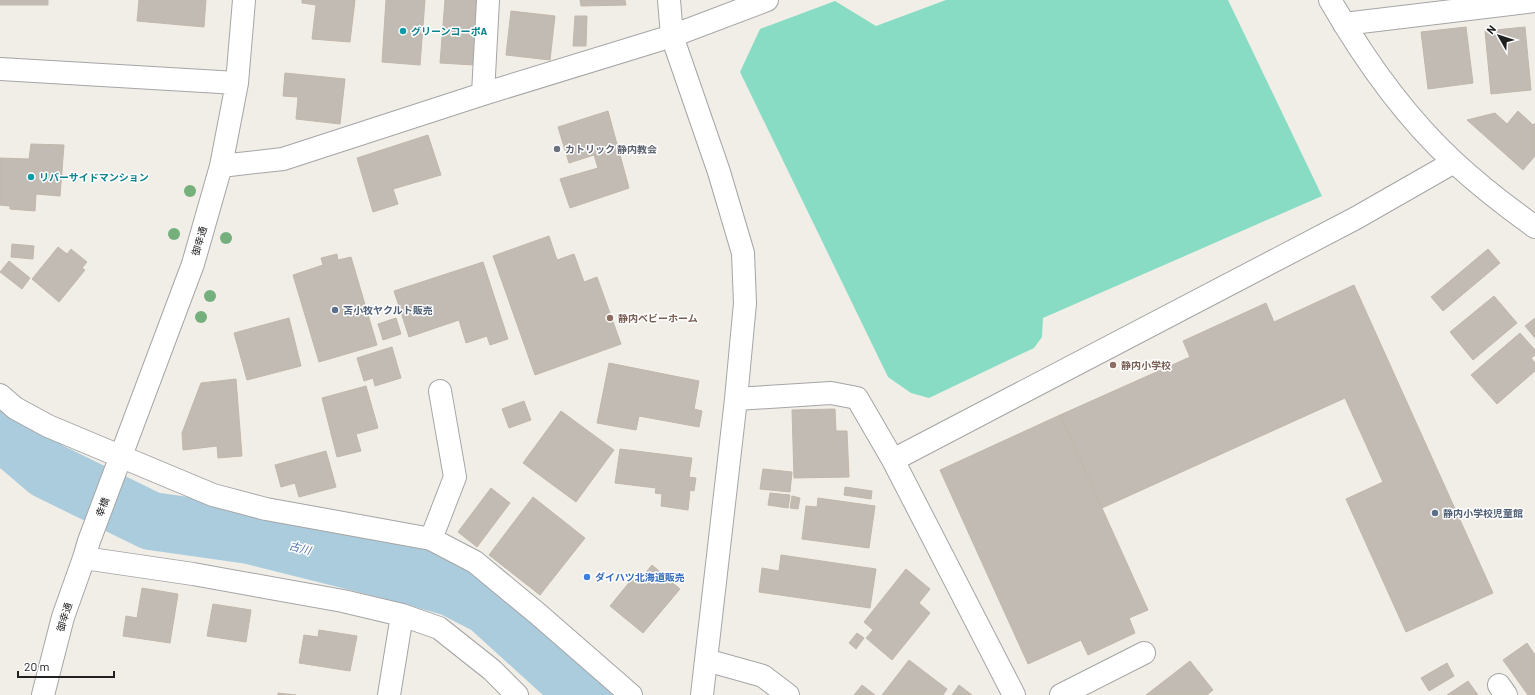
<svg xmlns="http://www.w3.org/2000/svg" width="1535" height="695" font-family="Barlow,'Noto Sans JP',sans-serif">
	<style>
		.pitch { fill: #89dcc4 }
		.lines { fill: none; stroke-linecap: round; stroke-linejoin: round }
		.river { stroke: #aaccdc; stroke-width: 58 }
		.building { fill: #c1bbb4; stroke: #c2b7aa }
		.minor-casing { stroke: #a5a5a5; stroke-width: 24 }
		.minor { stroke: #fff; stroke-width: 22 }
		.tree { fill: #75b07c }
		.culture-dot { fill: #0f9aa8; stroke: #fff; stroke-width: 1.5 }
		.worship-dot { fill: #6b7280; stroke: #fff; stroke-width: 1.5 }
		.service-dot { fill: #5c6f8a; stroke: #fff; stroke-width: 1.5 }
		.education-dot { fill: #8d6e63; stroke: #fff; stroke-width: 1.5 }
		.shop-dot { fill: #3f7fe0; stroke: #fff; stroke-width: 1.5 }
		.labels { text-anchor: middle; stroke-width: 3; stroke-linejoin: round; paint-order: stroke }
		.culture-label { font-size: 10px; font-weight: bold; fill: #0d838f; stroke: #fff; text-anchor: start }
		.worship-label { font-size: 10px; font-weight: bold; fill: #5b616d; stroke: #fff; text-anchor: start }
		.street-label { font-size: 10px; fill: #212121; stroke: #fff }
		.service-label { font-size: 10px; font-weight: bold; fill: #4e5e75; stroke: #fff; text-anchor: start }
		.education-label { font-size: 10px; font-weight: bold; fill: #785e54; stroke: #fff; text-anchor: start }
		.shop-label { font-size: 10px; font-weight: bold; fill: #366cbe; stroke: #fff; text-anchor: start }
		.water-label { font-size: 11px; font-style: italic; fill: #4f76ae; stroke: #fff }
	</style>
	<rect width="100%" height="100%" fill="#f1eee8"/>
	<path class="pitch" d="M946 0H1228L1322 196 1043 318 1042 337 1034 348 929 398 911 393 888 377 740 72 760 29 835 1 876 26Z"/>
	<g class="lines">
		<path class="river" d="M0 430 47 470 151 521 250 535 394 571 451 587 488 606 586 695"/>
	</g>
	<path class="building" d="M0 0H48V5H0Z
		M139 0H206L204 27 137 21Z
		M302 0H355L350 42 312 39 316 5 302 3Z
		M386 0H425L420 65 382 62Z
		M445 0H479L474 65 440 63Z
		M580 0H625L626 5 581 6Z
		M511 11 555 16 550 60 506 55Z
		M575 16H587L586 46H573Z
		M1466 27 1473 83 1428 89 1421 32Z
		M1525 27 1531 90 1491 94 1485 31Z
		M285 73 345 79 340 124 296 119 298 97 283 96Z
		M608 111 629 188 570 208 560 179 598 168 594 155 569 163 558 127Z
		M1518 111 1533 125 1535 123V156L1523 170 1467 120 1495 113 1507 124Z
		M428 135 441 175 393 189 398 204 373 212 357 158Z
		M31 144 64 145 60 196 36 194 35 211 10 209V206L0 205V158L29 159Z
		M549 236 557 260 574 254 584 282 597 277 621 344 535 375 493 256Z
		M12 244 34 246 33 259 11 257Z
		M58 247 67 254 71 249 87 262 82 268 85 270 59 302 32 279Z
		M1488 249 1500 263 1443 311 1431 297Z
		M337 254 338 260 351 257 377 345 319 362 293 275 323 265 321 258Z
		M9 261 30 278 22 289 0 272Z
		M483 262 508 339 490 345 487 336 466 343 459 320 409 337 394 291Z
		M1354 285 1493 593 1406 632 1346 499 1383 482 1345 398 1102 508 1060 415 1190 357 1183 341 1266 303 1274 322Z
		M1494 296 1517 323 1473 360 1450 332Z
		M289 318 301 366 247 380 234 333Z
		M396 318 401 334 383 340 378 324Z
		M1535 318V338L1525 326Z
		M1520 333 1535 350V355L1531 358 1535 363V371L1497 404 1471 375Z
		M392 347 401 378 375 386 373 378 364 381 357 358Z
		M609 363 699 381 694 409 702 411 699 427 639 416 636 430 597 423Z
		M236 379 242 456 218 458 217 446 183 450 182 433 201 383Z
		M366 386 378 428 356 434 361 451 337 457 322 398Z
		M524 401 531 420 509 428 502 409Z
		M835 409 836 431H847L849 477 794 478 792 410Z
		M561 411 614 450 576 502 523 463Z
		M1060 415 1148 610 1129 618 1135 633 1088 655 1081 640 1028 664 940 470Z
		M620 449 692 458 689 477 696 478 694 491 690 490 688 510 661 506 662 494 655 493 656 488 615 483Z
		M326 451 336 487 299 497 295 483 281 487 275 465Z
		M763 469 792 472 790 492 760 489Z
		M845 487 872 491 871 499 844 495Z
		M491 488 510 503 477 547 458 532Z
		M770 493 790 495 788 508 768 505Z
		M792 496 800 498 798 509 790 508Z
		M533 497 585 538 540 595 489 555Z
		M818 498 875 506 869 548 802 539 806 506 817 507Z
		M781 555 876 569 870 608 759 592 762 568 779 571Z
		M652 565 680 589 643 633 610 606 632 579 637 583Z
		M906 569 930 589 919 603 930 613 892 660 866 638 873 630 864 622Z
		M142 588 178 594 170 643 123 636 126 616 137 618Z
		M213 604 251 610 246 642 207 636Z
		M319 630 357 636 350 671 299 663 304 635 318 637Z
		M857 633 864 638 856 649 849 643Z
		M1527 643 1535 655V695H1528L1503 660Z
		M909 660 947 689 943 695H882Z
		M1190 661 1213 690 1207 695H1146Z
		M1447 663 1454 676 1429 691 1421 678Z
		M1468 681 1478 695H1447Z
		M862 685 875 695H854Z
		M959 685 972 695H952Z
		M278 693 296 695H278Z"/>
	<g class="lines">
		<g class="minor-casing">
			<path id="minor" d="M669 0 672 36 719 172 743 253 745 303 736 399 702 695
				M1330 0C1364 59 1404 116 1454 162 1480 186 1507 207 1535 227
				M1344 24 1535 1
				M0 69 237 83
				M483 94 488 0
				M221 166 283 159 483 94 672 36 767 0
				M0 395 15 408 48 426 213 495 266 509 431 539 475 562 538 614 631 695
				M736 399 831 393 857 398 893 460 1356 218 1454 162
				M893 460 1014 695
				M431 539 455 477 440 391
				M84 558 193 574 343 601 402 615 439 628 492 670 517 695
				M706 660 763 676 788 695
				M1499 685 1506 695
				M43 695 63 617 84 558 89 541 193 264 221 166 237 83 244 0
				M389 695 402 615
				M1061 695 1144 653"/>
		</g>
		<use href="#minor" class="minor"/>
	</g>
	<g class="tree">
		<circle cx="190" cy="191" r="6"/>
		<circle cx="174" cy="234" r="6"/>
		<circle cx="226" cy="238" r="6"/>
		<circle cx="210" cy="296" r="6"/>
		<circle cx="201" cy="317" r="6"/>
	</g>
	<g class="culture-dot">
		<circle cx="403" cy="31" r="4"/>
		<circle cx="31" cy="177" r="4"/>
	</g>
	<circle class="worship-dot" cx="557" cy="149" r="4"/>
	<g class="service-dot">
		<circle cx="335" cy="310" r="4"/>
		<circle cx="1435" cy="513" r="4"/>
	</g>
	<g class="education-dot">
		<circle cx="610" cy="318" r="4"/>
		<circle cx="1113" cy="365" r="4"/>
	</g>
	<circle class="shop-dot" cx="587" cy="577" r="4"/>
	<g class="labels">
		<g class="culture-label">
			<text x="411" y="35">グリーンコーポA</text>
			<text x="39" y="181">リバーサイドマンション</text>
		</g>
		<g class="worship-label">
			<text x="565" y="153">カトリック 静内教会</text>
		</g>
		<g class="street-label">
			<text transform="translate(199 241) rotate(-74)" y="4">御幸通</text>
			<text transform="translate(102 507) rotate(-69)" y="4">幸橋</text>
			<text transform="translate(64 617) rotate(-73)" y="4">御幸通</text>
		</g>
		<g class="service-label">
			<text x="343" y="314">苫小牧ヤクルト販売</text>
			<text x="1443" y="517">静内小学校児童館</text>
		</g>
		<g class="education-label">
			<text x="618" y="322">静内ベビーホーム</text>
			<text x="1121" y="369">静内小学校</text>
		</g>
		<g class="shop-label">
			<text x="595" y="581">ダイハツ北海道販売</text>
		</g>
		<g class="water-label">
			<text transform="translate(300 548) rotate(15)" y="4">古川</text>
		</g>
	</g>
	<g transform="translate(1499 36) rotate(309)" stroke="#ffffff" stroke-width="3" paint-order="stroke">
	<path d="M0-3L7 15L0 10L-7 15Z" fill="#212121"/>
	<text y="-6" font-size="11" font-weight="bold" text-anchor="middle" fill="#212121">N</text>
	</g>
	<path d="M18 671v6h96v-6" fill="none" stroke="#212121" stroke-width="2"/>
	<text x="24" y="671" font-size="12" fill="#212121" stroke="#ffffff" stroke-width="3" paint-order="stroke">20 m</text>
</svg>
